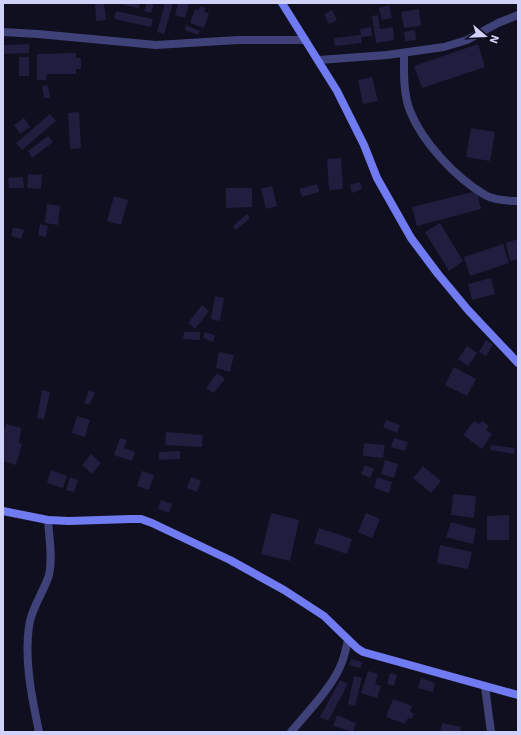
<svg xmlns="http://www.w3.org/2000/svg" width="521" height="735" font-family="'IBM Plex Sans',sans-serif">
	<style>
		.building { fill: #201d3e }
		.lines { fill: none; stroke-linecap: round; stroke-linejoin: round }
		.street { stroke: #3e4279; stroke-width: 8 }
		.secondary { stroke: #717bf1; stroke-width: 8 }
	</style>
	<rect width="100%" height="100%" fill="#100f1f"/>
	<path class="building" d="M95 3H104L106 20 96 21Z
		M124 3H140L139 8 123 5Z
		M147 3H154L151 13 144 11Z
		M165 3H173L164 34 157 32Z
		M178 3H189L185 18 175 15Z
		M389 5 392 18 382 20 379 8Z
		M200 6 206 8 204 12 209 13 204 28 190 23 195 9 199 10Z
		M419 9 421 26 404 28 401 12Z
		M332 10 337 20 329 24 324 14Z
		M116 11 153 19 151 27 114 19Z
		M378 15 380 29 393 27 394 40 376 43 372 16Z
		M186 25 200 31 198 35 185 30Z
		M371 27 372 36 361 37 362 43 335 46 334 38 361 35 360 29Z
		M415 30 416 40 405 41 404 32Z
		M29 44V53L3 54V45Z
		M478 44 485 67 422 88 414 66Z
		M76 53V58H81V69H76V74H47L46 80H37V54Z
		M19 57H29V76H19Z
		M372 77 378 101 363 104 358 80Z
		M48 85 50 98H44L42 86Z
		M79 112 81 148 70 149 68 113Z
		M50 114 56 121 22 150 16 143Z
		M24 118 30 127 20 134 14 125Z
		M471 128 495 132 490 161 466 157Z
		M48 136 53 142 32 158 28 151Z
		M341 158 343 189 329 190 327 159Z
		M28 174 42 175 41 189 27 188Z
		M23 177 24 188H9L8 178Z
		M360 182 362 189 352 193 350 185Z
		M317 184 319 192 302 197 299 189Z
		M272 186 277 206 266 209 261 189Z
		M226 188H252V207L226 208Z
		M477 191 481 209 417 226 412 207Z
		M114 196 128 200 121 225 107 221Z
		M47 204 60 206 58 225 45 223Z
		M247 214 250 218 236 230 233 226Z
		M440 223 463 261 449 271 425 232Z
		M40 224 48 226 46 237 38 235Z
		M13 227 24 230 21 239 11 236Z
		M518 239V259L510 261 506 243Z
		M503 244 509 263 470 276 464 257Z
		M491 278 495 294 472 300 468 284Z
		M215 296 224 298 220 321 211 319Z
		M202 305 209 311 195 329 188 323Z
		M184 332H200V340L183 339Z
		M205 332 215 335 213 342 203 338Z
		M486 340 493 344 486 356 479 352Z
		M467 346 477 353 468 366 458 359Z
		M219 352 234 355 230 372 216 368Z
		M454 367 476 379 467 396 445 385Z
		M217 373 225 379 214 393 206 388Z
		M42 390 50 392 44 419 37 418Z
		M89 390 95 393 89 405 84 403Z
		M77 416 90 420 85 437 72 433Z
		M386 420 400 425 397 433 383 427Z
		M474 421 479 424 482 421 489 426 486 430 492 434 482 449 463 435Z
		M6 424 21 428 19 443 22 444 16 465 3 461V432Z
		M166 432 203 435 202 447 165 445Z
		M120 438 127 440 124 448 135 452 132 461 114 455Z
		M394 438 408 442 405 451 391 447Z
		M364 443 385 445 383 458 363 456Z
		M491 445 515 448 514 454 490 450Z
		M180 451V459L159 460V452Z
		M91 454 101 463 92 474 82 465Z
		M385 460 398 464 394 478 381 474Z
		M365 465 374 469 370 478 361 474Z
		M423 466 441 481 431 493 413 478Z
		M51 470 67 476 63 488 47 483Z
		M142 471 154 475 149 490 137 486Z
		M70 477 78 480 74 492 66 490Z
		M191 477 201 481 197 492 187 488Z
		M377 477 392 482 389 493 374 488Z
		M453 494 476 496 474 518 451 515Z
		M161 500 172 504 169 513 158 509Z
		M271 513 299 520 290 561 261 554Z
		M366 513 380 519 372 538 358 532Z
		M509 515V540H487V516Z
		M451 522 476 529 473 544 446 537Z
		M319 528 352 539 347 554 314 543Z
		M440 545 472 552 468 569 437 563Z
		M351 659 362 662 360 668 349 665Z
		M368 671 378 674 375 684 381 686 377 698 361 693Z
		M390 673 397 675 394 686 387 684Z
		M354 676 362 678 355 706 348 704Z
		M421 678 435 683 433 692 418 688Z
		M340 680 348 684 328 721 320 717Z
		M393 699 412 706 410 712 414 713 412 719 408 718 405 724 386 717Z
		M337 715 356 723 353 732 333 726Z
		M442 723 461 727 460 732H440Z"/>
	<g class="lines">
		<path class="street" d="M3 32 38 34 156 45 238 40H305
			M404 53C404 72 403 93 410 111 423 143 455 177 485 195 494 200 508 201 518 201
			M319 60 387 55 444 47 467 40 498 23 518 15
			M485 687 491 732
			M39 732C32 698 24 661 29 626 31 608 44 592 49 575 53 557 49 538 48 520
			M291 732C306 714 331 688 340 667 344 659 346 649 348 640"/>
		<path class="secondary" d="M282 3 337 91 364 145 377 178 411 238 438 274 468 310 518 363
			M3 511 48 520 69 521 131 519H141L152 523 230 560 284 590 324 616 357 648 363 652 518 695"/>
	</g>
	<rect width="521" height="735" fill="none" stroke="#d1d1fa" stroke-width="8"/>
	<g transform="translate(485 36) rotate(109)" stroke="#100f1f" stroke-width="3" paint-order="stroke">
	<path d="M0-3L7 15L0 10L-7 15Z" fill="#d1d1fa"/>
	<text y="-6" font-size="11" font-weight="bold" text-anchor="middle" fill="#d1d1fa">N</text>
	</g>
</svg>
